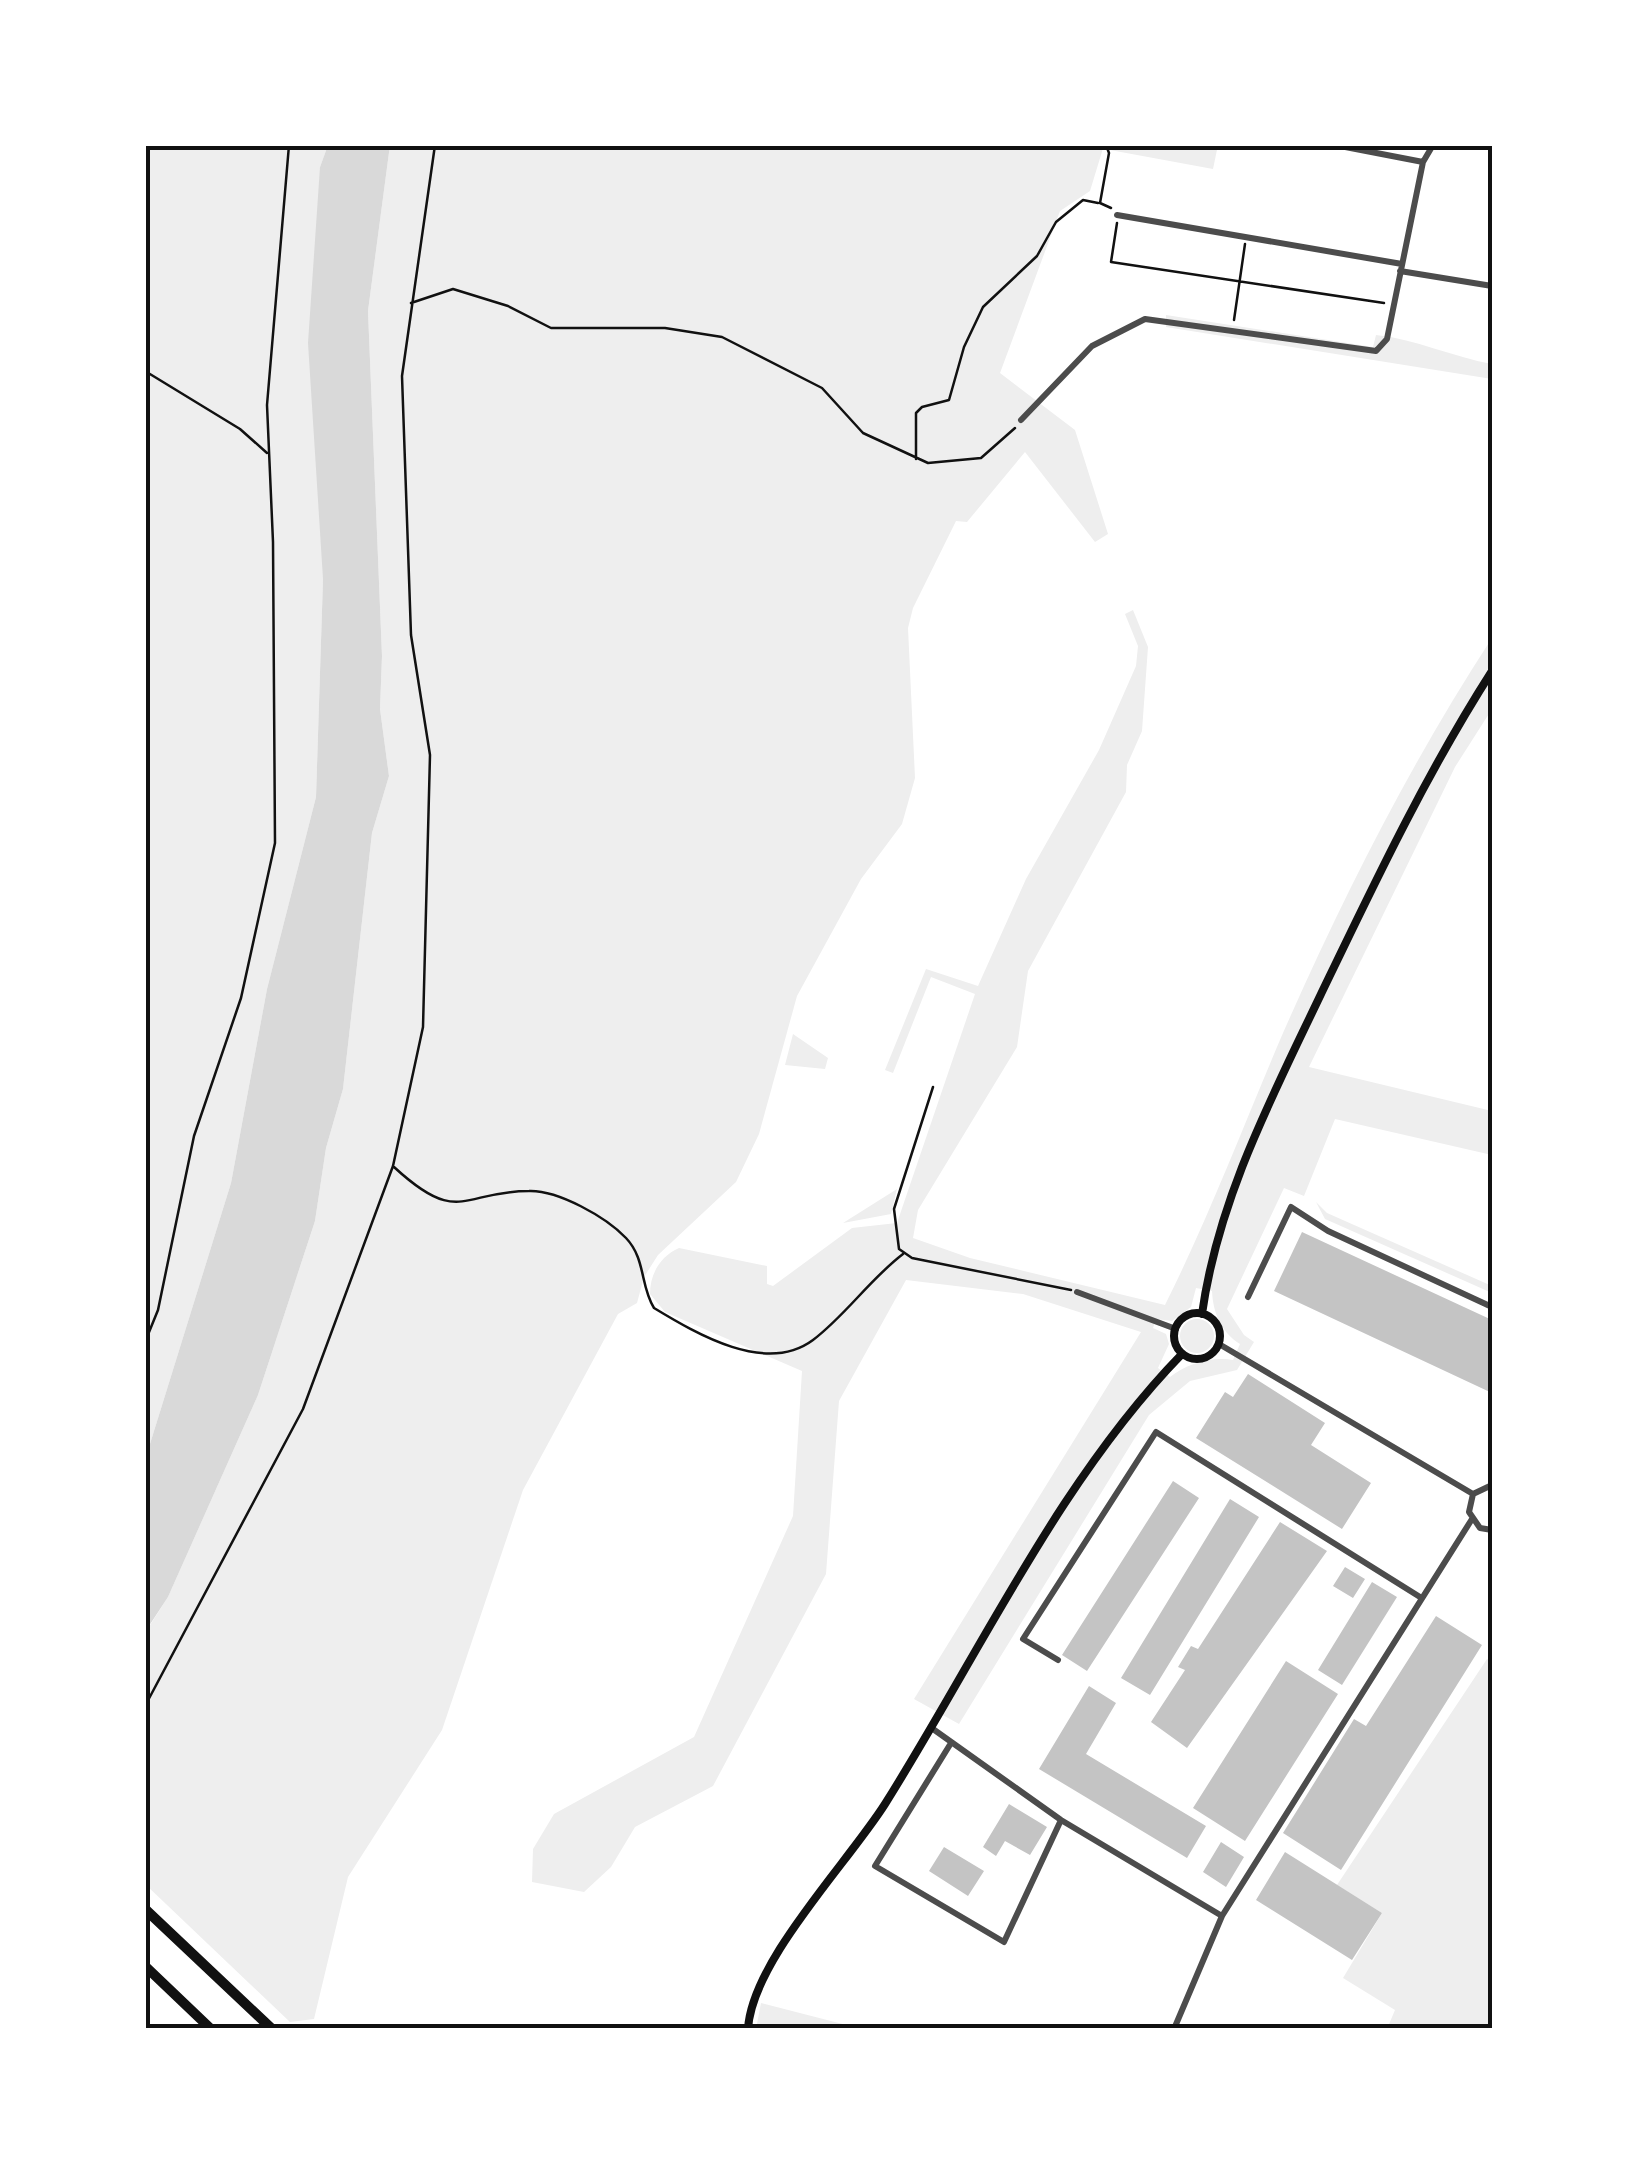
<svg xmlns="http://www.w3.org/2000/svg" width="1637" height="2174" font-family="'IBM Plex Sans',sans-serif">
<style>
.green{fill:#eee;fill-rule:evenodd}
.water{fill:#d9d9d9}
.building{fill:#c4c4c4}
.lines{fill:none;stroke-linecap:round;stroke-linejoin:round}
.path{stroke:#111;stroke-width:2.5}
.minor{stroke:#4c4c4c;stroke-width:6}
.secondary{stroke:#111;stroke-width:8}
.motorway{stroke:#111;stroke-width:10}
.neatline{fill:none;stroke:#111;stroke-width:4}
</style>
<rect width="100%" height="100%" fill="#fff"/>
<!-- green -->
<path class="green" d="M145 145H328L320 167 323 579 316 797 267 989 231 1183 145 1460Z
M390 145H1104L1090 191 1060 211 1000 373 1075 430 1108 534 1095 542 1025 452 967 522 956 521 913 608 908 628 915 778 902 824 861 879 797 996 759 1134 736 1182 658 1255 644 1277 637 1303 618 1314 523 1490 442 1730 348 1877 314 2019 290 2022 145 1884V1633L168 1597 258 1395 315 1221 326 1148 343 1089 372 833 389 776 380 709 382 656 368 311Z
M1109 145H1218L1213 169 1110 150Z
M1166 315 1373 347 1376 335C1415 339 1453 357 1492 364V379L1166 327Z
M1133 610 1148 647 1142 731 1127 765 1126 792 1028 971 1017 1047 918 1210 913 1238 970 1258 1165 1305C1209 1217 1244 1124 1283 1033 1343 897 1411 762 1492 638V709L1455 767 1309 1067 1492 1111V1155L1335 1119 1304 1196 1284 1188 1227 1309 1244 1335 1254 1342 1237 1370 1190 1381 1149 1415 959 1724 914 1699 1141 1332 1023 1294 906 1280 839 1401 826 1574 713 1786 635 1827 611 1867 584 1892 532 1882 533 1849 554 1814 694 1737 793 1516 802 1371 665 1312 650 1294C650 1273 661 1256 679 1248L767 1266V1284L773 1286 852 1228 897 1223 975 994 931 977 893 1073 885 1070 926 969 978 986 1026 879 1099 750 1136 666 1138 646 1125 614ZM1196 1288 1212 1291C1213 1313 1221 1332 1240 1344L1233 1360C1212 1356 1186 1364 1170 1377L1158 1368 1169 1344 1166 1334 1153 1328 1156 1319 1172 1321 1191 1307Z
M793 1034 828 1058 825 1069 785 1065Z
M897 1189 891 1214 843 1223Z
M1316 1202 1327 1213 1492 1286V1293L1325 1219Z
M1180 1336a17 17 0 1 1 34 0a17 17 0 1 1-34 0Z
M1487 1659 1492 1662V2029H1387L1395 2010 1343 1978 1382 1913 1337 1885Z
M761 2003 862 2029H756Z"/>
<!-- water -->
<path class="water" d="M328 145H390L368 311 382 656 380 709 389 776 372 833 343 1089 326 1148 315 1221 258 1395 168 1597 145 1632V1460L231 1183 267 989 316 797 323 579 308 343 320 167Z"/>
<!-- building -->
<path class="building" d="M1302 1232 1492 1320V1393L1274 1291Z
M1248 1374 1325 1423 1311 1445 1371 1483 1342 1529 1196 1438 1225 1392 1233 1397Z
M1173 1481 1199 1498 1087 1671 1062 1655Z
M1230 1499 1259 1517 1150 1695 1121 1678Z
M1280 1522 1327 1551 1187 1748 1151 1722 1185 1670 1178 1667 1191 1646 1198 1649Z
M1345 1567 1365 1579 1353 1598 1333 1586Z
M1372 1582 1397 1597 1342 1685 1318 1670Z
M1436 1616 1482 1645 1341 1870 1283 1833 1354 1719 1366 1726Z
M1286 1661 1338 1694 1245 1841 1193 1808Z
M1089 1686 1116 1703 1086 1754 1206 1826 1187 1858 1039 1769Z
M1009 1804 1047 1827 1030 1855 1005 1841 996 1856 983 1847Z
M1221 1842 1244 1857 1226 1887 1203 1872Z
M944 1847 984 1871 968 1896 929 1871Z
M1285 1852 1382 1913 1352 1960 1256 1900Z"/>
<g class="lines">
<!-- path -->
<path class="path" d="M1106 145 1109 153 1100 203 1111 208
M1117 223 1111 262 1384 303
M411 303 453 289 508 306 551 328H665L722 337 822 388 863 433 928 463 981 458 1015 428
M1234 320 1245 244
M145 371 240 429 267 453
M916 459V413L922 407 949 400 964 347 983 307 1037 256 1056 222 1083 200 1098 203
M933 1087 894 1209 899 1249 912 1258 1071 1290
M394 1167C459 1227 462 1191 529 1191 558 1190 606 1217 626 1238 646 1259 640 1286 654 1308 697 1334 766 1375 813 1340 846 1315 870 1279 903 1254
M145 1342 158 1310 194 1136 241 998 275 843 273 542 267 405 289 145
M145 1706 303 1409 393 1166 423 1027 430 755 411 635 402 376 435 145"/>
<!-- minor -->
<path class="minor" d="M1335 145 1423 162
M1117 215 1402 264
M1400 271 1492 286
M1021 420 1092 346 1145 319 1376 351 1387 339 1423 162 1433 145
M1077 1292 1176 1329
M1248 1297 1291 1207 1328 1231 1492 1307
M1219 1344 1473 1494
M1492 1485 1473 1494 1469 1512 1480 1528 1492 1530
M1058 1660 1023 1639 1156 1432 1420 1597
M933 1729 1061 1820 1222 1916
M951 1743 875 1866 1004 1942 1061 1820
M1174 2029 1222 1916 1472 1519"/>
<!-- secondary -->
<path class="secondary" d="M1174 1336a23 23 0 1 1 46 0a23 23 0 1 1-46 0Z
M1202 1314C1218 1199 1272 1097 1321 994 1374 884 1426 774 1492 671
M748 2029C752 1961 847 1864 885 1804 979 1655 1059 1480 1182 1354"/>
<!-- motorway -->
<path class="motorway" d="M145 1909 272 2029
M145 1966 211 2029"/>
</g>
<!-- border -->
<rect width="1637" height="2174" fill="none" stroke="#ffffff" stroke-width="295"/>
<rect x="148" y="148" width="1342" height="1878" class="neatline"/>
</svg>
